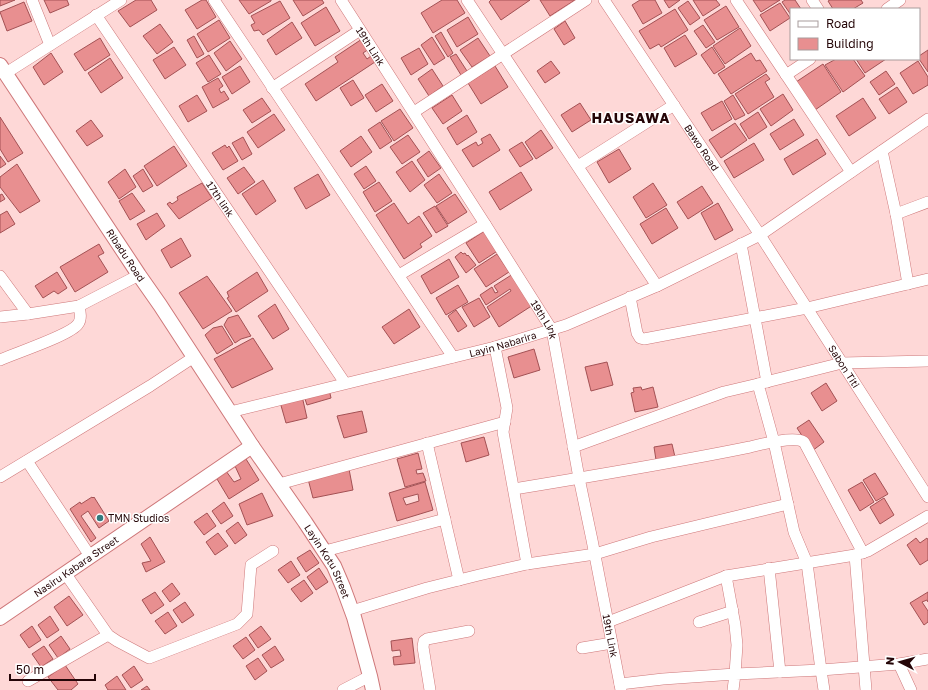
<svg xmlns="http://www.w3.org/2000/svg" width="928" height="690" font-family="'Golos Text',sans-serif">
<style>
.building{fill:#e88f90;stroke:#a35154;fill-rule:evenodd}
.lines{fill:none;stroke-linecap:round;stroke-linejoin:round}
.minor-casing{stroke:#ce7779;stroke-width:12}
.tertiary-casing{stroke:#ce7779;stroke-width:16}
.minor{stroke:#fff;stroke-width:11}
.tertiary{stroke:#fff;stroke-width:14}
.poi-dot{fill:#317a7e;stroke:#fff;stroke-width:1.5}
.labels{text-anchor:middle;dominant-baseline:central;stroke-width:3;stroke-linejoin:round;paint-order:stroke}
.street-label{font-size:10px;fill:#240507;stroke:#fff}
.poi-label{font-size:10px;fill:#240507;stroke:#fff;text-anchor:start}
.district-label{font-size:14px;font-weight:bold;letter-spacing:1px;fill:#240507;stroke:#fff}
</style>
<rect width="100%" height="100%" fill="#fed8d7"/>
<!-- building -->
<path class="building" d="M0 0H15L0 6Z
M44 0H67L69 5 50 13Z
M136 0H151L157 10 130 27 118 11Z
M202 0H206L216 17 197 29 185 10Z
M239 0H271V1L249 14Z
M293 0H322L324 3 303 16Z
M442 0H457L465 13 433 33 421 13Z
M491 0H530L501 20 489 2Z
M540 0H575L550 16Z
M640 0H655L662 13 643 24 632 5Z
M664 0H680L669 8Z
M693 0H716L720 5 703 16Z
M753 0H780L761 12Z
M785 0H795L801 9H791V15L782 2Z
M830 0H861L863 3 853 9H833L828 1Z
M280 1 290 18 263 35 259 30 254 31 251 25 255 23 251 16Z
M688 1 700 18 690 25 678 8Z
M24 2 32 21 7 31 0 12Z
M780 3 790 18 770 31 760 15Z
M726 6 739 27 717 40 704 20Z
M326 7 340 31 315 46 301 23Z
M675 9 688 30 661 47 659 44 650 49 639 31Z
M468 17 478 34 457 47 447 30Z
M219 20 230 38 208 52 197 34Z
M565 21 575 38 564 45 554 29Z
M292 22 302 38 276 55 267 40Z
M160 24 173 42 157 54 143 36Z
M703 25 715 42 706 48 694 31Z
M740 28 751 46 725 64 713 46Z
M441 32 453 53 448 57 435 36Z
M685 35 697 54 675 67 664 48Z
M194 36 204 54 197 58 187 40Z
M432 37 445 58 434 65 421 45Z
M100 38 110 55 85 71 74 54Z
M478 38 490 56 472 67 460 50Z
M362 39 369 49 363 53 367 59 371 56 375 62 316 101 305 84 338 62 335 57Z
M230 41 242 59 226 71 214 53Z
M174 47 186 65 165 79 153 60Z
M712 47 725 67 714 74 701 55Z
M419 48 428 64 411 75 401 58Z
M928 50V72L919 59V56Z
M51 53 63 72 44 85 33 67Z
M751 53 756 61 760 60 767 71 731 94 718 74Z
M456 54 467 71 461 75 450 57Z
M209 55 221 74 208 82 196 63Z
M110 58 123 78 101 93 88 73Z
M836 59H853L865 76 843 92 825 65Z
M856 59H886L865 73Z
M551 61 560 73 545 83 537 71Z
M918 61 928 77V85L913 94 900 73Z
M823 64 841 92 815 110 796 82Z
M240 66 250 82 232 94 222 77Z
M495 66 508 87 481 104 468 83Z
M432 69 443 86 429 96 418 79Z
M886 71 895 84 879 95 870 82Z
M766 74 770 79 765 82 774 97 748 114 735 94Z
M218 78 223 86 219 89 221 93 224 91 229 99 213 108 202 87Z
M353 80 364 98 351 106 340 88Z
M382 84 393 101 376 112 365 95Z
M897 87 907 102 889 114 879 99Z
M783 94 793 110 771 126 760 109Z
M197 95 207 111 188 122 179 106Z
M452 95 462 111 443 124 432 108Z
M733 95 745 115 735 120 724 101Z
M262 98 271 111 252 123 243 110Z
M863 98 876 118 849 136 836 116Z
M722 101 732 119 712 131 701 113Z
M580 103 591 120 572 132 561 115Z
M400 109 413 128 394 141 381 121Z
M758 112 767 127 749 139 740 124Z
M274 114 285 130 258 148 247 132Z
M467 115 477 132 457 145 447 128Z
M0 117 23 153 8 162 0 149Z
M794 119 804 135 780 150 770 134Z
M91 120 103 136 87 146 76 131Z
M380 122 392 141 380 149 368 130Z
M735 123 747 140 721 158 709 140Z
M541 130 553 148 536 159 525 142Z
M490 134 500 150 473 167 462 150 476 142 478 146 483 143 481 139Z
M408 135 420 152 402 164 390 147Z
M361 136 372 152 351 167 340 151Z
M243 137 252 154 242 160 232 143Z
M817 139 826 154 793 175 784 159Z
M522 142 533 159 520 167 509 150Z
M754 143 764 160 734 178 724 161Z
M225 145 227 148 229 146 238 161 223 170 212 153Z
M174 146 187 166 157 186 144 166Z
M619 149 631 169 609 183 597 162Z
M429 151 441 168 428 177 417 160Z
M0 156 6 164 0 168Z
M412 161 425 180 410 192 396 172Z
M17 164 40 201 20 213 0 187V177Z
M366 166 376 181 364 189 354 174Z
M244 167 255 182 238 194 227 178Z
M125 169 136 187 119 199 108 182Z
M143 169 153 186 143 192 133 176Z
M521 172 532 190 500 210 489 192Z
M318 174 330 195 306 209 294 188Z
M439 174 452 193 437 203 424 185Z
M263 180 276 201 256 215 242 194Z
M379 182 392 201 375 212 363 192Z
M202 183 212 198 179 219 167 204 170 202 172 204 178 200 177 197Z
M653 183 667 205 646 218 633 197Z
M702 186 713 203 688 219 677 202Z
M132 193 145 211 130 220 119 201Z
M2 194 5 199 0 202V195Z
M455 194 467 212 448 224 436 206Z
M394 203 408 224 419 216 432 236 420 244 422 247 404 259 376 215Z
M718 203 733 230 715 240 701 213Z
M435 206 448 226 436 233 423 213Z
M666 208 678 228 652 244 640 224Z
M7 211 15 224 0 233V215Z
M157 213 165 226 146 240 137 224Z
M486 230 499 250 479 263 466 243Z
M181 238 191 256 171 268 161 250Z
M99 244 104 253 98 256 108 272 75 292 60 267Z
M461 252 463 254 465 253 467 256 468 255 476 265 466 273 455 257Z
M497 254 509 272 486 287 474 269Z
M449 259 459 277 431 294 421 276Z
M57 272 67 288 58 294 54 291 43 298 35 286Z
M257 272 268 291 236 312 227 298 229 297 227 292Z
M513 274 533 305 499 327 487 307 511 291 510 289 486 305 480 295 492 287 495 293 498 292 494 286Z
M207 276 232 311 203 329 179 293Z
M458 285 468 302 446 315 436 298Z
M479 298 490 317 474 327 462 307Z
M275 304 289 329 273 339 258 316Z
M409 309 420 327 394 344 382 327Z
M456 310 467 326 458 332 448 316Z
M238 315 251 336 241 339 235 343 224 325 228 318Z
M222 326 233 344 217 354 205 335 213 328Z
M253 338 273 369 232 388 214 359Z
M534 349 540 370 514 378 508 357Z
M607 362 613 385 591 391 585 367Z
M826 383 837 401 822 411 811 393Z
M641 387 642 390 653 387 658 407 635 412 631 393 634 392 633 388Z
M329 389 331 398 307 405 304 396Z
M302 396 307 418 286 423 280 402Z
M362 411 367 432 344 438 337 416Z
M809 420 824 442 812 451 797 428Z
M484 437 489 455 466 462 461 443Z
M672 444 675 457 656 460 654 447Z
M418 453 422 469 416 470 417 474 423 473 426 481 405 487 397 459Z
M246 459 259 480 229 499 217 479 226 471 234 482 241 479 235 466Z
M349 469 353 490 313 498 308 479Z
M875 473 888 494 876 501 863 480Z
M425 482 433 510 397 521 389 493ZM418 494 419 501 406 505 403 498Z
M862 482 874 502 860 511 848 490Z
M262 493 273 516 247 525 239 504Z
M92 497 93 498 94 497 109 521 99 528 88 511 81 516 96 538 91 542 70 509 80 502 81 504Z
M884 498 894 515 880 524 870 507Z
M224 502 233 516 221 524 212 511Z
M207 513 216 526 204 535 194 522Z
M238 522 247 535 235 544 226 531Z
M218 533 228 546 215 555 206 542Z
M150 537 165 562 146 572 142 563 151 561 141 544Z
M916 538 920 543 927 538 928 540V560L920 565 907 545Z
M310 550 319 563 306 572 297 558Z
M291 561 300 575 288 583 278 570Z
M319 568 328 582 316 590 307 577Z
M304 580 313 593 301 602 291 589Z
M172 583 180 594 170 602 162 591Z
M155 592 164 605 151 614 142 600Z
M928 592V602L927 600 922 602 928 611V622L924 625 910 603Z
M69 596 83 615 67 626 54 607Z
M185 602 194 615 182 623 173 610Z
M168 612 177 626 165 634 155 621Z
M50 616 59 630 47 638 38 625Z
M32 626 41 640 29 648 20 635Z
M261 626 271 639 258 648 249 635Z
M61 636 70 649 58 658 49 645Z
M246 637 255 650 243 659 233 646Z
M412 638 415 663 394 665 393 657 401 656 400 650 392 651 391 641Z
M44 646 53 659 41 667 32 654Z
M275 646 284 660 271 668 262 655Z
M258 658 267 671 255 680 246 666Z
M65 665 78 684 71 690H58L48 677Z
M134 666 143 680 131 688 122 675Z
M117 676 126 690H108L105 685Z
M147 686 150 690H141Z"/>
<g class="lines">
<!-- minor casing -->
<g class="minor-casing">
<g id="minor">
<path d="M32 0 50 45"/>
<path d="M214 0 453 357"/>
<path id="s1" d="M341 0 485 224 552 330 579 478 592 540 621 690"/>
<path d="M467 0 657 286"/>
<path id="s2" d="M604 0 760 235 928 497"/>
<path d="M736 0 851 172"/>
<path d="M812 0 818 9"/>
<path d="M887 9 900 0"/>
<path id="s3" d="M96 15 345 383"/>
<path d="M6 73 121 0"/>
<path d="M786 75 810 59"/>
<path d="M272 88 360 30"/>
<path d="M414 112 586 0"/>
<path d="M882 151 896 214"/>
<path d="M578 166 674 105"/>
<path d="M741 244 767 382"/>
<path d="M399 275 485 224"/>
<path d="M0 276 28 314"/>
<path d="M908 284 896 214 928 202"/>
<path d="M630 297 637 333 640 338 644 339 807 308 928 279"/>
<path d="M0 317 28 314 79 306 139 275"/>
<path d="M495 347 507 408 503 432 527 564"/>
<path d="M0 360C15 353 71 335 78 324 82 319 80 311 79 306"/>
<path d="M928 361 842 363 758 384 774 442 794 532 807 563 821 670 899 664 928 659"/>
<path id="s4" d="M230 412 495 347 566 325 657 286 760 235 928 119"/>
<path d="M427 443 459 580"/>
<path d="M573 447 724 392 758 384"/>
<path d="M27 461 90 556"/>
<path d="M0 477 150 386 194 357"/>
<path d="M279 484 505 422"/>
<path d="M514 489C593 476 672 463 750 447 761 444 795 436 804 442L863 553"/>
<path d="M325 551 445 519"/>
<path d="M855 555 866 690"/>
<path d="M769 568 780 672"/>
<path d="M65 573 108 635 117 641 149 658 237 624 247 614 251 565 273 551"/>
<path d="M352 611 427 588 479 575 527 564 595 554 651 537 788 504"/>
<path d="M608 622 726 576 855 555 868 551 928 516"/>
<path d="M699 622 733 611"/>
<path d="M582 648 612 643"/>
<path d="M899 664 911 690"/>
<path d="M28 681 108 635"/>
<path d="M620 684 663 679 735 674 737 645 735 625 726 576"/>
<path d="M343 690 370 676"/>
<path d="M430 690 423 647 424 641 427 639 469 631"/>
<path d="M733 690 735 674 821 670 824 690"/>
</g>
</g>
<!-- tertiary casing -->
<g class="tertiary-casing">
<g id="tertiary">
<path id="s5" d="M0 65 139 275 160 305 252 446 305 522 334 566 343 587 354 617 370 676 373 690"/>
<path id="s6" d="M0 618 252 446"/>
</g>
</g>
<!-- minor -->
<use href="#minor" class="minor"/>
<!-- tertiary -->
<use href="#tertiary" class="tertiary"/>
</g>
<!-- markers -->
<circle class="poi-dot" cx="100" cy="518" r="4"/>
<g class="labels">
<!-- street labels -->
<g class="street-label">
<text stroke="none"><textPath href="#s1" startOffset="55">19th Link</textPath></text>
<text stroke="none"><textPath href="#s2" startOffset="177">Bawo Road</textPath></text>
<text stroke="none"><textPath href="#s3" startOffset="222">17th link</textPath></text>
<text stroke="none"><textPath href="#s5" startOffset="228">Ribadu Road</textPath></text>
<text stroke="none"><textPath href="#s1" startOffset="379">19th Link</textPath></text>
<text stroke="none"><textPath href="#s4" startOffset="281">Layin Nabarira</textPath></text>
<text stroke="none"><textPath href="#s2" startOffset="438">Sabon Titi</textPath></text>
<text stroke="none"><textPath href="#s5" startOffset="595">Layin Kotu Street</textPath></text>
<text stroke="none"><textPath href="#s6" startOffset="92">Nasiru Kabara Street</textPath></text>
<text stroke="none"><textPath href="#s1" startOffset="703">19th Link</textPath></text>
</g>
<!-- poi labels -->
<g class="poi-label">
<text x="108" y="518">TMN Studios</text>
</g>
<!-- district labels -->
<g class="district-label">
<text x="631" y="117">HAUSAWA</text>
</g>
</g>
<!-- legend -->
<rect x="790" y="8" width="130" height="52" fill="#ffffff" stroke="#a79b9c"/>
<rect x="798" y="21" width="20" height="6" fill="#ffffff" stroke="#a79b9c"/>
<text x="826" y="28" font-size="12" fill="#240507">Road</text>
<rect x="798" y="38" width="20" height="12" fill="#e88f90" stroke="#a79b9c"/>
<text x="826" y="48" font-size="12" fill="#240507">Building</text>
<!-- north arrow -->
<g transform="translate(900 662) rotate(276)" stroke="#ffffff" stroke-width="3" paint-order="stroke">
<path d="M0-3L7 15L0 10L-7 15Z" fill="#240507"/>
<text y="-6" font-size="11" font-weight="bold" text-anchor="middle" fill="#240507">N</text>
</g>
<!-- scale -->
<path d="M10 674v6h85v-6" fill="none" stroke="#240507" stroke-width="2"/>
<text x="16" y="674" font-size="12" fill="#240507" stroke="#ffffff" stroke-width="3" paint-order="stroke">50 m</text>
</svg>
